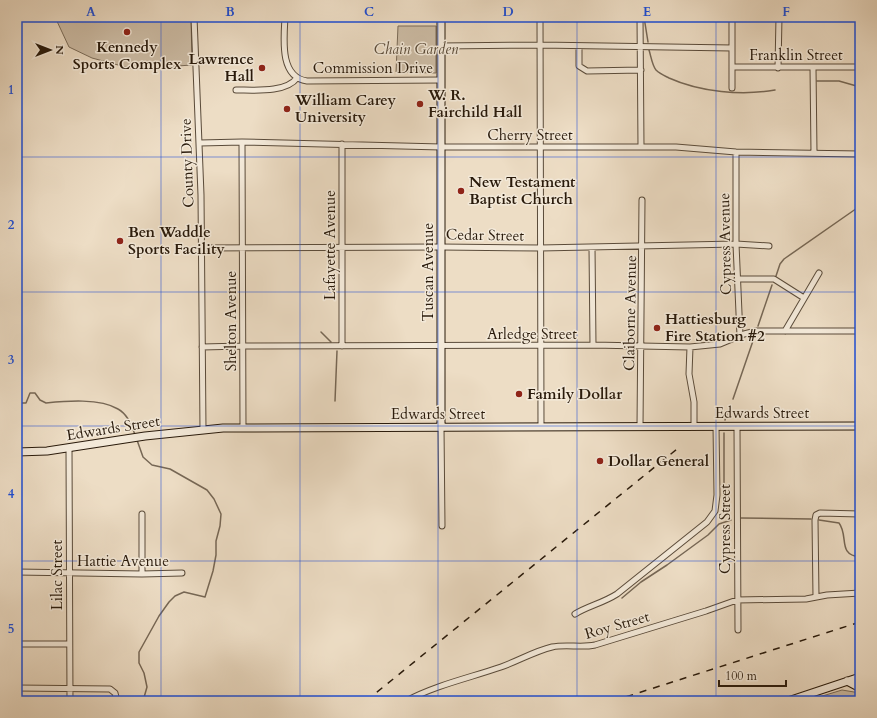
<svg xmlns="http://www.w3.org/2000/svg" width="877" height="718" font-family="Cardo,serif">
<style>
.green{fill:#ccbca5;stroke:#7a6b58}
.lines{fill:none;stroke-linecap:round;stroke-linejoin:round}
.stream{stroke:#766755;stroke-width:1.5}
.street-casing{stroke:#5a4b3a;stroke-width:7}
.secondary-casing{stroke:#291a0b;stroke-width:9}
.street{stroke:#f3e9d9;stroke-width:5}
.secondary{stroke:#f3e9d9;stroke-width:7}
.rail{stroke:#291a0b;stroke-width:1.5;stroke-dasharray:7 7;stroke-linecap:butt}
.grid{fill:none;stroke:#1d4ed8;stroke-width:1;stroke-opacity:0.55}
.poi-dot{fill:#8f2418;stroke:#f3e9d9;stroke-width:1.5}
.labels{text-anchor:middle;dominant-baseline:central;stroke-width:3;stroke-linejoin:round;paint-order:stroke}
.poi-label{font-size:15px;font-weight:bold;fill:#291a0b;stroke:#f3e9d9;text-anchor:start}
.park-label{font-size:15px;font-style:italic;fill:#5a4b39;stroke:#f3e9d9}
.street-label{font-size:15px;fill:#291a0b;stroke:#f3e9d9}
.neatline{fill:none;stroke:#1d4ed8;stroke-width:1.5}
.grid-label{font-size:13px;text-anchor:middle;font-weight:bold;fill:#1d4ed8}
</style>
<rect width="100%" height="100%" fill="#edddc5"/>
<filter id="stains"><feTurbulence type="fractalNoise" baseFrequency=".005" numOctaves="4"/><feColorMatrix values="0 0 0 0 .2 0 0 0 0 .09 0 0 0 0 .02 0 0 0 .5 -.17"/></filter>
<radialGradient id="worn" r=".72"><stop offset=".6" stop-color="#630" stop-opacity="0"/><stop offset="1" stop-color="#630" stop-opacity=".3"/></radialGradient>
<!-- green -->
<path class="green" d="M55 17H191L192 65 133 69 92 58 69 47Z
M398 26H436V73L396 72Z
M842 690 860 693V701H806Z"/>
<g class="lines">
<!-- stream -->
<path class="stream" d="M644 17 648 42
M649 50C651 56 652 65 656 70 660 74 665 76 669 78 700 92 742 96 775 90
M817 81H839L860 87
M776 276 780 264 784 259 860 206
M758 326 772 285
M321 332 331 342
M733 399 755 335
M17 400 22 403H26L30 393H35L40 400 46 403C66 401 100 398 118 409 127 414 132 425 135 435
M335 401 337 351
M725 420 727 414
M724 433V499L730 520
M137 440 143 457 152 465 170 469 207 490 214 499 221 514 220 526 216 541V555L213 571 205 597 184 592 175 596 169 602 159 616 139 652V663L144 673 147 687 143 701
M741 518 811 519
M819 520 839 523C849 536 837 555 860 557
M622 598 641 582 667 565 708 535 719 524 731 520"/>
<!-- street casing -->
<g class="street-casing">
<path id="street" d="M194 17 201 195 203 429
M285 17C284 38 279 77 307 81L441 80
M540 17 541 427
M640 17 641 147
M732 17V88
M441 46 540 45 732 48
M579 46V66L587 71 641 70
M732 67H860
M778 68 779 17
M813 68 814 153
M236 90C254 90 286 93 297 78
M242 142 243 427
M200 143 242 142 441 147H676L736 152 860 154
M736 152V244L740 336
M592 247 593 345
M202 248 441 247 540 248 736 244 769 246
M737 279H774L804 298
M785 331 819 273
M342 346V144
M202 347 243 346 593 345 690 347 720 344 744 334 756 331H860
M690 347 689 374 694 402V427
M441 427 442 526
M640 427 642 200
M737 427 738 630
M69 448 70 701
M142 514V574
M17 572 142 574 182 573
M816 597 815 520 816 515 820 513 860 514
M575 614C588 606 603 603 617 594L707 522 715 511 717 495 716 426
M17 644H69
M17 688 110 689 115 693 117 701
M406 701C436 685 469 678 501 667 518 661 535 651 552 647 566 644 581 648 595 645L706 611 737 600 806 599 827 595 860 593"/>
</g>
<!-- secondary casing -->
<g class="secondary-casing">
<path id="secondary" d="M441 17V427
M17 452 47 451 145 436 223 428 860 426
M847 681 860 688
M788 701 860 677"/>
</g>
<!-- street -->
<use href="#street" class="street"/>
<!-- secondary -->
<use href="#secondary" class="secondary"/>
<!-- rail -->
<path class="rail" d="M366 701 677 449
M613 701 860 622"/>
</g>
<!-- grid -->
<path class="grid" d="M161 17V701M300 17V701M438 17V701M577 17V701M716 17V701M17 157H860M17 292H860M17 426H860M17 561H860"/>
<!-- markers -->
<g class="poi-dot">
<circle cx="127" cy="32" r="4"/>
<circle cx="262" cy="68" r="4"/>
<circle cx="420" cy="104" r="4"/>
<circle cx="287" cy="109" r="4"/>
<circle cx="461" cy="191" r="4"/>
<circle cx="120" cy="241" r="4"/>
<circle cx="657" cy="328" r="4"/>
<circle cx="519" cy="394" r="4"/>
<circle cx="600" cy="461" r="4"/>
</g>
<g class="labels">
<!-- poi labels -->
<g class="poi-label">
<text x="127" y="47" text-anchor="middle">Kennedy<tspan x="127" dy="17">Sports Complex</tspan></text>
<text x="254" y="59" text-anchor="end">Lawrence<tspan x="254" dy="17">Hall</tspan></text>
<text x="428" y="95">W. R.<tspan x="428" dy="17">Fairchild Hall</tspan></text>
<text x="295" y="100">William Carey<tspan x="295" dy="17">University</tspan></text>
<text x="469" y="182">New Testament<tspan x="469" dy="17">Baptist Church</tspan></text>
<text x="128" y="232">Ben Waddle<tspan x="128" dy="17">Sports Facility</tspan></text>
<text x="665" y="319">Hattiesburg<tspan x="665" dy="17">Fire Station #2</tspan></text>
<text x="527" y="394">Family Dollar</text>
<text x="608" y="461">Dollar General</text>
</g>
<!-- park labels -->
<g class="park-label">
<text x="416" y="49">Chain Garden</text>
</g>
<!-- street labels -->
<g class="street-label">
<text x="796" y="55">Franklin Street</text>
<text x="373" y="68">Commission Drive</text>
<text x="530" y="135">Cherry Street</text>
<text transform="translate(187 163) rotate(-92)">County Drive</text>
<text transform="translate(485 235) rotate(1)">Cedar Street</text>
<text transform="translate(725 244) rotate(-91)">Cypress Avenue</text>
<text transform="translate(330 245) rotate(-90)">Lafayette Avenue</text>
<text transform="translate(428 272) rotate(-90)">Tuscan Avenue</text>
<text transform="translate(630 313) rotate(-89)">Claiborne Avenue</text>
<text transform="translate(231 321) rotate(-90)">Shelton Avenue</text>
<text x="532" y="334">Arledge Street</text>
<text x="762" y="413">Edwards Street</text>
<text x="438" y="414">Edwards Street</text>
<text transform="translate(113 428) rotate(-9)">Edwards Street</text>
<text transform="translate(725 529) rotate(-90)">Cypress Street</text>
<text x="123" y="561">Hattie Avenue</text>
<text transform="translate(57 575) rotate(-90)">Lilac Street</text>
<text transform="translate(617 625) rotate(-16)">Roy Street</text>
</g>
</g>
<!-- margin -->
<rect width="877" height="718" fill="none" stroke="#edddc5" stroke-width="44"/>
<!-- north arrow -->
<g transform="translate(50 50) rotate(90)" stroke="#f3e9d9" stroke-width="3" paint-order="stroke">
<path d="M0-3L7 15L0 10L-7 15Z" fill="#291a0b"/>
<text y="-6" font-size="11" font-weight="bold" text-anchor="middle" fill="#291a0b">N</text>
</g>
<!-- scale -->
<path d="M719 680v6h67v-6" fill="none" stroke="#291a0b" stroke-width="2"/>
<text x="725" y="680" font-size="12" fill="#291a0b" stroke="#f3e9d9" stroke-width="3" paint-order="stroke">100 m</text>
<rect x="22" y="22" width="833" height="674" class="neatline"/>
<g class="grid-label">
<text x="91" y="16">A</text>
<text x="230" y="16">B</text>
<text x="369" y="16">C</text>
<text x="508" y="16">D</text>
<text x="647" y="16">E</text>
<text x="786" y="16">F</text>
<text x="11" y="94">1</text>
<text x="11" y="229">2</text>
<text x="11" y="364">3</text>
<text x="11" y="498">4</text>
<text x="11" y="633">5</text>
</g>
<rect width="100%" height="100%" filter="url(#stains)"/>
<rect width="100%" height="100%" fill="url(#worn)"/>
</svg>
